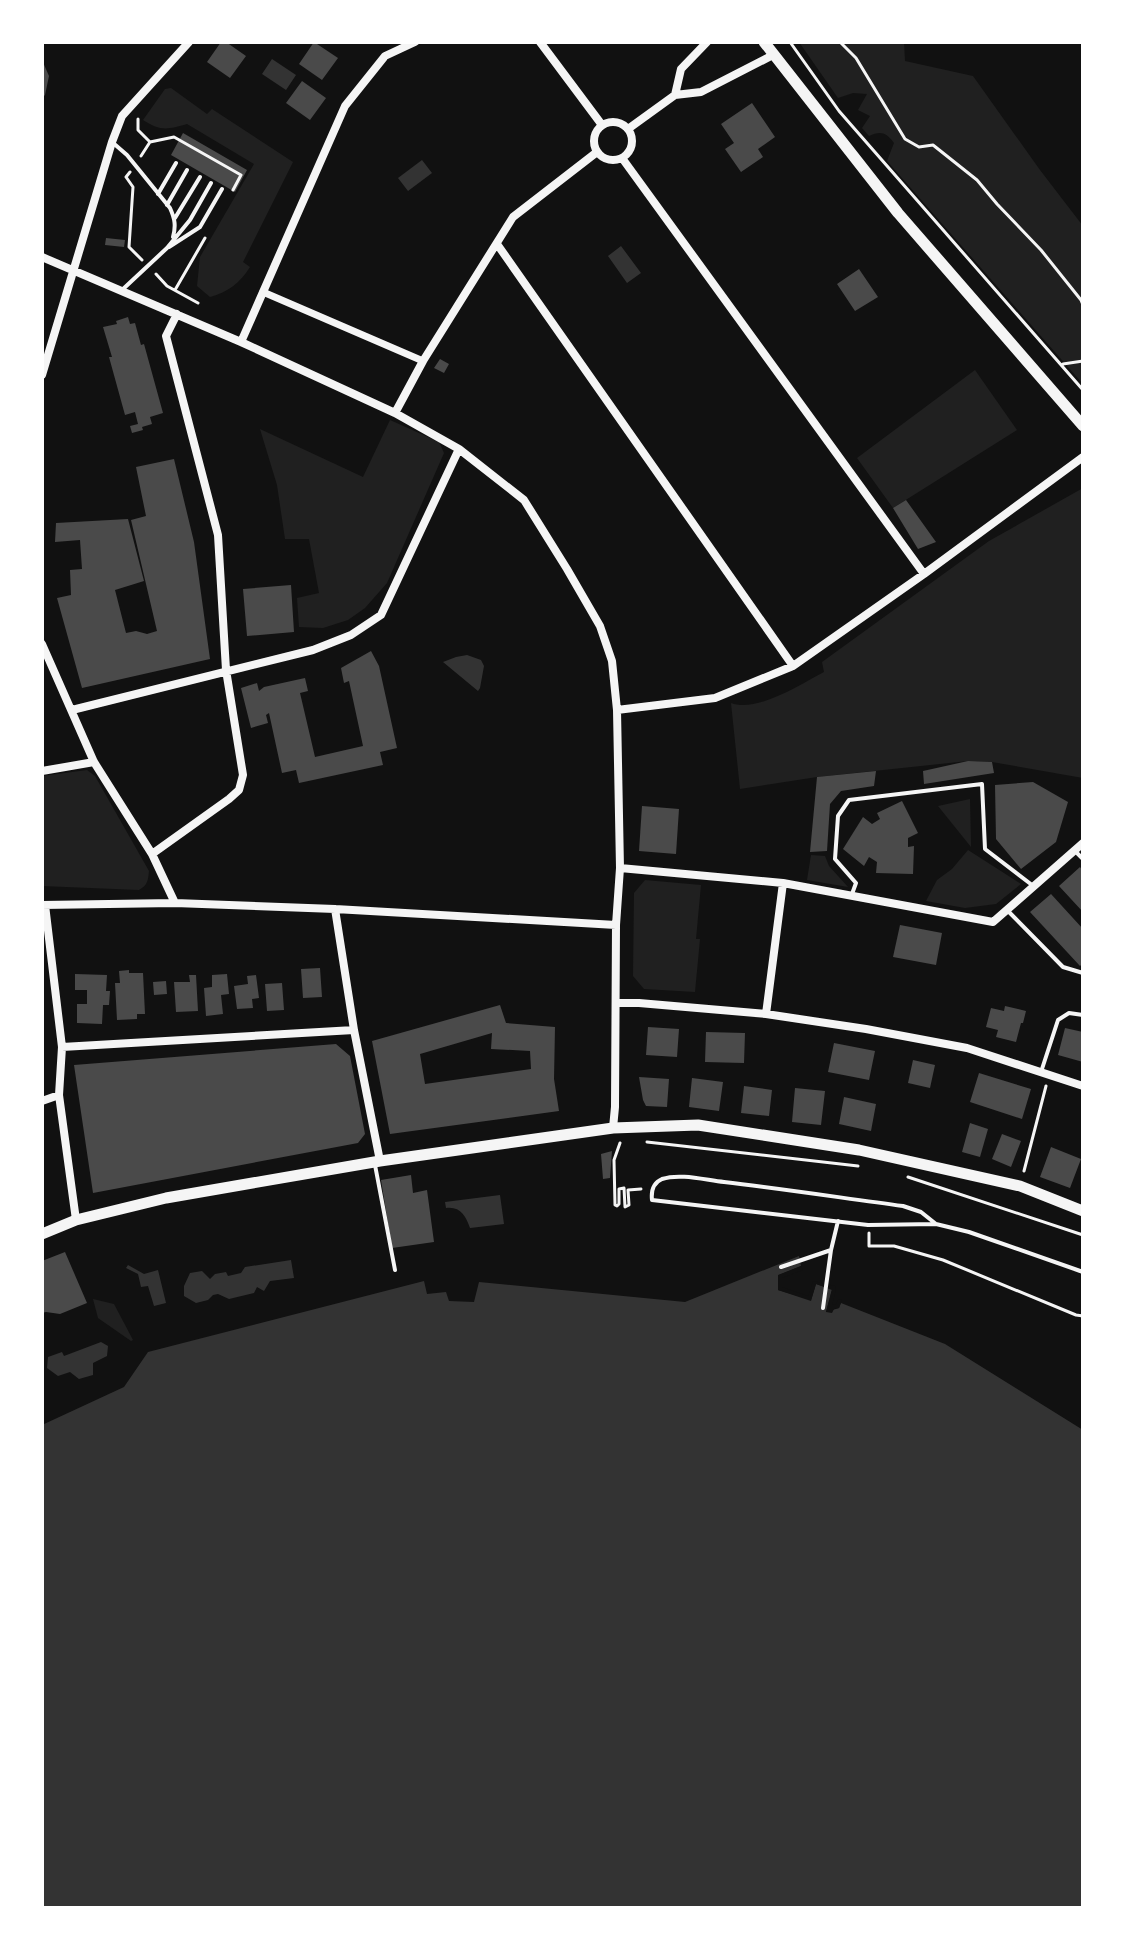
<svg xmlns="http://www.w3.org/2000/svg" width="1125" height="1950" font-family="Lato,sans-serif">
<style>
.green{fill:#202020}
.water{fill:#333}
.pier{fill:#111}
.building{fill:#4a4a4a;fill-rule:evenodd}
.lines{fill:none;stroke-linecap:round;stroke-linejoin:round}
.path{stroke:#f5f5f5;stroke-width:3}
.service{stroke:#f5f5f5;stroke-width:4}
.pedestrian{stroke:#f5f5f5;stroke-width:7}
.minor{stroke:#f5f5f5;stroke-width:8}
.tertiary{stroke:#f5f5f5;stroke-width:11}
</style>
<rect width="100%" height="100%" fill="#111"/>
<!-- green -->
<path class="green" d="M799 42H904L905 61 973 76 1040 170 1083 226V384L887 161 894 143C886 132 880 131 869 136L862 128 870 116 858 110 867 94 853 93 838 98Z
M171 88 207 114 212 109 293 162 243 262 250 267C240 283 228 292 210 297L197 286 200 257 254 164 187 124C167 130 160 131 143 120L165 89Z
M975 370 1017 430 893 508 857 458Z
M390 420 439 442 444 453 387 583 365 608 348 620 323 628 299 627 297 598 319 593 309 539H285L277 485 260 429 363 477Z
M1083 488V778L992 762 968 761 817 777 740 789 731 703C757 713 801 684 824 672L822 662 989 541Z
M87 770 95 776 149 871C148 880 148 885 139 890L42 886V832H44L42 821V776Z
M970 799 971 847 938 806Z
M968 850 1021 884 996 904 965 908 926 901 937 880 952 869Z
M811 855 825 856 829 866 848 887 807 880Z
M645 880 701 885 696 939H700L695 992 644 989 633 976 634 893Z
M93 1299 114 1304 133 1340 131 1341 98 1318Z"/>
<!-- water -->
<path class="water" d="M272 59 296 75 286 90 262 74Z
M422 160 432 173 408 191 398 178Z
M621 246 641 273 627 283 608 256Z
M467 655 481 660 484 666 480 688 478 691 443 662 456 657Z
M500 1195 504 1224 470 1228C466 1216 460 1206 446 1208L445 1202Z
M799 1256 801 1266 779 1275 778 1290 811 1300 816 1284 832 1289 826 1312 839 1308 841 1303 945 1344 1083 1430V1908H42V1425L124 1387 148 1352 424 1281 427 1294 446 1292 449 1301 474 1302 479 1282 685 1302Z
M291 1260 294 1278 270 1281 264 1291 257 1287 254 1293 229 1299 218 1294 213 1295 208 1300 196 1303 184 1296V1286L190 1273 202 1271 210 1279 215 1274 226 1272 228 1276 241 1273 245 1267Z
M128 1265 144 1274 158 1270 166 1303 154 1306 148 1286 141 1287 138 1274 126 1268Z
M101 1342 108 1346 107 1356 93 1363V1375L79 1379 70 1372 58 1376 47 1368 48 1357 62 1352 64 1356Z"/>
<!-- pier -->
<path class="pier" d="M801 1266 803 1270 782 1278V1287L808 1296 813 1281 835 1286 836 1290 832 1305 836 1304 838 1300 842 1299 839 1308 834 1309 832 1313 826 1312 832 1290 816 1284 811 1301 778 1290V1275Z"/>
<!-- building -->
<path class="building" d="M221 42H226L246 56 230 78 207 62Z
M314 42 338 58 322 80 299 64Z
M42 60 49 76 45 95 42 98Z
M302 81 326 98 310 120 286 103Z
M752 103 775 137 758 149 763 157 741 172 725 149 734 143 721 124Z
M183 133 247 170 235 192 171 155Z
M106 238 125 240 124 247 105 245Z
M859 269 878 297 855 311 837 284Z
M128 317 130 324 135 323 141 345 144 344 163 413 150 417 152 424 142 427 143 430 132 433 130 426 138 424 135 412 125 415 109 357H112L103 327 117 324 116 321Z
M440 359 449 364 444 373 434 368Z
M174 459 194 542 210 659 82 688 57 598 71 595 70 570 82 569 80 540 55 542 56 523 128 519 144 581 115 590 126 633 136 631 147 634 157 631 131 520 146 516 136 467Z
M906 500 936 542 918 549 893 508Z
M291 585 294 632 247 636 243 589Z
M371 651 379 666 397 748 380 752 383 765 299 783 296 770 282 773 269 713 266 715 268 723 251 728 241 688 257 683 259 691 264 687 305 678 308 691 300 693 315 757 363 746 349 681 344 683 341 668Z
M968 761 992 762 994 773 924 784 923 771Z
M876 771 874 786 841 791 830 804 827 851 810 852 817 777Z
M1033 782 1068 802 1056 842 1021 869 996 839 995 785Z
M902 801 918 833 908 838V847L914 846 913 874 876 873 877 862 869 857 864 866 843 849 863 817 872 824 880 819 877 813Z
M642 806 679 809 676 854 639 851Z
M1080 867 1083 871V912L1059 886Z
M1051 894 1083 929V963L1080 966 1030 912Z
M900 925 942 933 936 965 893 957Z
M320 968 322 997 303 998 301 969Z
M129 970V973H143L145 1014H137V1019L117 1020 115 983H120L119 971Z
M75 974 107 975 106 991H110L109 1005H103L102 1024 77 1023V1004H87V990H75Z
M227 974 229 994 221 995 223 1014 206 1016 204 988 212 987V975Z
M189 975H196L198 1011 176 1012 174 982H190Z
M256 975 259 998 252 999 253 1008 237 1009 234 986 248 984 247 976Z
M166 981 167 994 154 995 153 982Z
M282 983 284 1010 267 1011 265 984Z
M500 1005 506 1023 555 1027 554 1079 559 1111 390 1134 372 1041ZM492 1033 491 1049 530 1051 531 1069 425 1084 420 1054Z
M1005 1006 1026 1011 1023 1023H1021L1016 1042 996 1037 998 1030 986 1027 991 1008 1004 1011Z
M648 1027 679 1029 677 1057 646 1055Z
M1065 1028 1083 1032V1062L1058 1055Z
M706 1032 745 1033 744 1063 705 1062Z
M834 1043 875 1051 869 1080 828 1072Z
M336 1044 350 1056 365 1134 358 1143 93 1193 74 1065Z
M913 1060 935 1065 930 1088 908 1083Z
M979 1073 1031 1089 1022 1119 970 1102Z
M639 1077 669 1079 667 1107 646 1106 643 1100Z
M692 1078 723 1082 719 1111 689 1107Z
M744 1086 772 1090 769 1116 741 1113Z
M795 1088 825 1091 821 1125 792 1122Z
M844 1097 876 1104 871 1131 839 1124Z
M970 1123 988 1129 980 1157 962 1152Z
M1002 1134 1021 1141 1011 1167 992 1159Z
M1051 1147 1081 1159 1070 1188 1040 1177Z
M612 1151 610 1178 603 1179 601 1154Z
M411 1175 413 1193 427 1190 434 1242 392 1248 381 1180Z
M65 1252 87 1303 60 1314 46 1312 42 1313V1261Z"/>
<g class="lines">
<!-- path -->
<path class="path" d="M790 42 839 111 1083 390
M840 42 856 58 905 139 919 147 933 145 977 180 997 204 1041 250 1081 300 1083 305
M138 119V130L150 142
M141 156 150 142 174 137 241 175 233 190
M130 172 126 177 133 187 129 247 142 260
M156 274 167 286 198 303
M175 290 205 238
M1063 364 1083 361
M647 1142 858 1166
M620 1143 614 1160 615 1205 617 1206 619 1204V1189L624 1188 625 1207 629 1205 628 1190 641 1189
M1024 1171 1046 1086
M908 1177 1083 1235
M869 1233V1246H894L943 1260 1076 1315 1083 1316"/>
<!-- service -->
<path class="service" d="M112 142 127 155 170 208C175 219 176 226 173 237
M158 194 176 163
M167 205 187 170
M175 218 200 177
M169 247 200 227 222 189
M122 290 167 248 190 220 211 183
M1074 850 1083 859
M852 894 856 883 835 859 838 816 849 800 982 784 985 849 1032 885
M1007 910 1063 967 1083 973
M1041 1072 1058 1020 1069 1013 1083 1015
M375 1165 395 1270
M936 1224 921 1212 903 1206C843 1198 783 1189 724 1182 705 1180 680 1173 662 1179 653 1183 651 1191 652 1200L868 1225 936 1224 969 1232 1083 1272
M781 1267 831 1250
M823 1308 831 1250 838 1221"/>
<!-- pedestrian -->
<path class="pedestrian" d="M263 292 423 361"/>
<!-- minor -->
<path class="minor" d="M540 42 602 125
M675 95 681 69 707 42
M594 141a19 19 0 1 1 38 0a19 19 0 1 1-38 0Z
M628 129 675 95 701 92 773 55
M622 158 924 574
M497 244 793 666
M42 257 241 342 395 413 459 449 524 500 567 569 600 626 612 661 617 710 620 868 616 925 615 1107 613 1128
M241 342 345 106 385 56 415 42
M42 375 112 142 122 116 189 42
M395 413 423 361 513 217 597 152
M42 644 94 762 152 854 175 903
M72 710 313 650 351 635 381 615 459 449
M617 710 715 698 793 666 924 574 1083 457
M42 771 94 762
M152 854 229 799 239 790 243 775 226 670 218 535 166 336 177 314
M620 868 783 883 993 922 1083 843
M42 905 175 903 335 909 616 925
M45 905 62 1047 59 1095 76 1220
M335 909 354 1030 380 1161
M616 1003H639L766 1014 866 1029 967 1048 1083 1086
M766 1014 783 883
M62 1047 354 1030
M42 1101 59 1095"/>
<!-- tertiary -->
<path class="tertiary" d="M764 42 898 213 1083 426
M42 1234 76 1220 166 1198 380 1161 613 1128 698 1125 859 1150 1020 1186 1083 1211"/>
</g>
<!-- border -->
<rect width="1125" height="1950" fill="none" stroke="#ffffff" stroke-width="88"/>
</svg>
